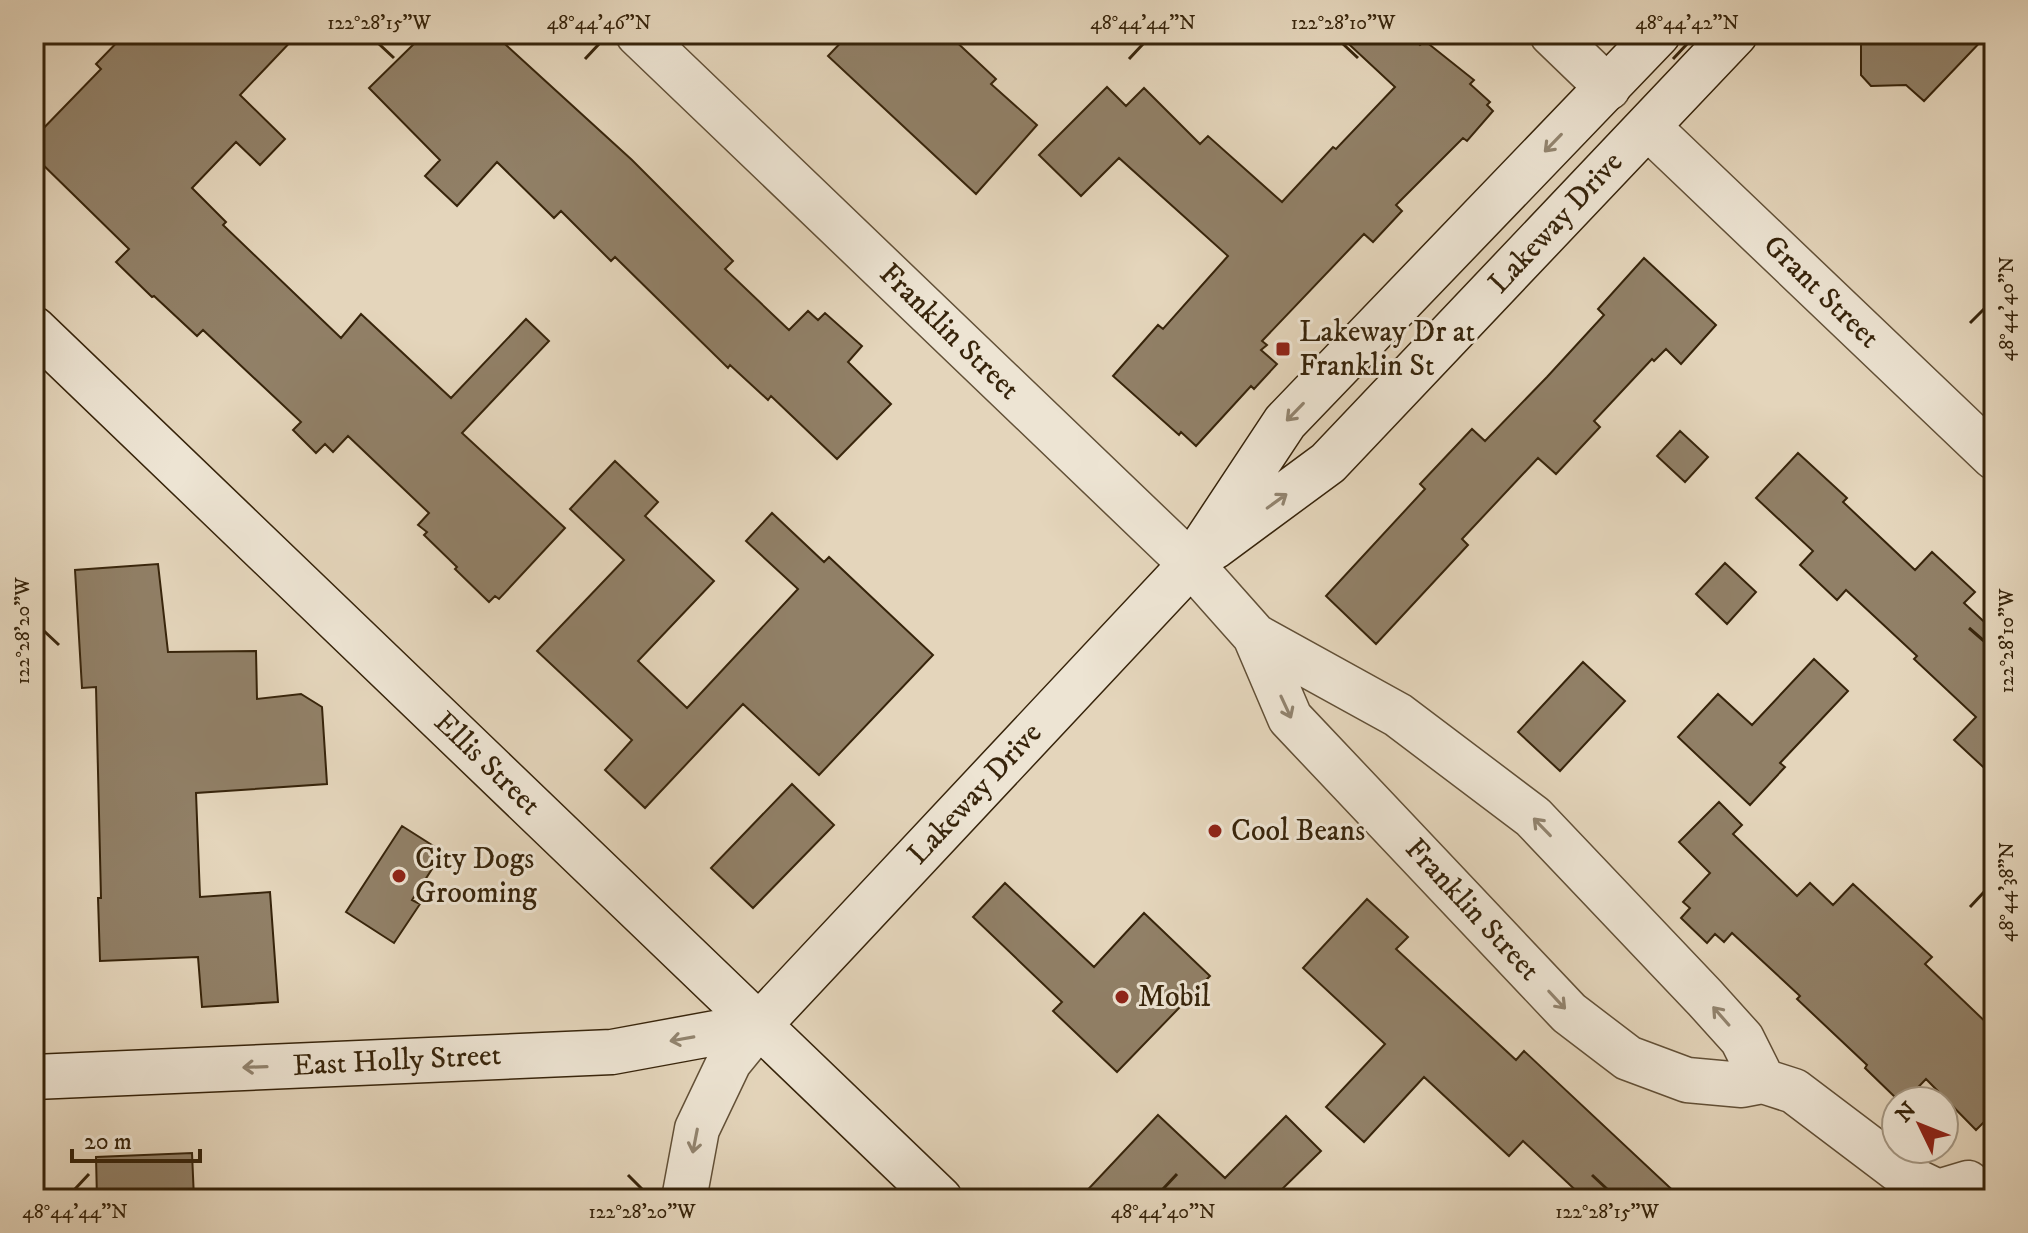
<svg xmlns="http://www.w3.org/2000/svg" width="2028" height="1233" font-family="'IM FELL DW Pica',serif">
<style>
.building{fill:#918067;stroke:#37240b;stroke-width:2}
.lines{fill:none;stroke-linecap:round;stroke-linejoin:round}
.street-casing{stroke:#625037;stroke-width:47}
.secondary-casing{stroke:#37240b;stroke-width:47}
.street{stroke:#ede4d3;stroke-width:44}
.secondary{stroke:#ede4d3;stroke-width:44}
.oneway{stroke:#92846f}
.ticks{fill:none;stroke:#37240b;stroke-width:3}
.poi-dot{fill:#8f2418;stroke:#ede4d3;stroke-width:3}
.labels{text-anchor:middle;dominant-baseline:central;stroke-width:6;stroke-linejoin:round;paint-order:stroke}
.street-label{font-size:30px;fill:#37240b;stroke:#ede4d3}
.poi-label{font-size:30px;fill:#37240b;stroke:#ede4d3;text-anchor:start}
.neatline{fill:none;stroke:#37240b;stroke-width:3}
.ticks-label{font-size:20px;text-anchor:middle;fill:#37240b}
</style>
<rect width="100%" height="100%" fill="#e4d5bb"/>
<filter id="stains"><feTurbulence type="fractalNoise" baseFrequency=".0025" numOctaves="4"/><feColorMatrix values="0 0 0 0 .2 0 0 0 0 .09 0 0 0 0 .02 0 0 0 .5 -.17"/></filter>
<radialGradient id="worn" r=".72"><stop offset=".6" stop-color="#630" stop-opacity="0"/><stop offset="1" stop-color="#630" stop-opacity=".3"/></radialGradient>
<!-- building -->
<path class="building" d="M125 34H298L240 95 285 139 260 165 236 142 192 188 226 222 223 225 341 338 361 314 451 398 526 319 549 341 462 433 565 528 499 599 495 596 489 602 455 569 457 567 424 535 427 532 418 525 429 513 348 436 333 452 325 444 316 453 293 430 301 422 203 330 197 336 154 296 152 297 116 262 129 249 34 156V138L101 69 96 64Z
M424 34H494L632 160 733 261 725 269 789 330 808 311 818 320 825 313 862 346 848 362 891 404 837 459 771 396 768 400 730 365 728 368 615 257 611 261 561 211 554 218 497 162 457 206 425 176 440 160 369 88Z
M849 34H948L996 79 991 84 1037 125 976 194 828 56Z
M1338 34H1408L1420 45 1425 41 1474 80 1470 84 1490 102 1487 105 1493 111 1467 141 1463 138 1396 205 1402 211 1373 242 1364 234 1262 341 1267 345 1261 350 1277 364 1254 389 1251 386 1196 446 1181 432 1179 435 1113 376 1158 325 1163 329 1228 256 1119 158 1081 196 1039 155 1107 87 1126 106 1144 88 1200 144 1208 136 1282 202 1333 147 1336 149 1395 87Z
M1861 34H1988L1924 101 1906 85 1871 86 1861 75Z
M1644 258 1716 325 1681 364 1666 349 1654 361 1652 359 1594 421 1600 427 1556 474 1538 458 1462 539 1468 545 1376 644 1326 596 1425 489 1420 484 1472 429 1485 441 1547 377 1604 315 1598 309Z
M1680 431 1708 457 1685 482 1657 456Z
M1798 453 1847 498 1843 502 1915 570 1932 552 1975 592 1964 603 1994 631V777L1954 740 1976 717 1914 659 1917 656 1846 590 1837 600 1800 565 1813 551 1756 498Z
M615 461 658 502 645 516 714 581 638 661 687 708 798 589 746 541 772 513 824 562 829 557 933 655 819 775 743 704 645 808 605 770 632 740 537 651 624 560 570 509Z
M1725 563 1756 592 1727 624 1696 594Z
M158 564 168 652 256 651 257 699 301 694 322 707 327 784 196 793 200 897 270 892 278 1002 202 1007 198 957 100 961 98 898H101L96 687 82 688 75 570Z
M1814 659 1848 691 1780 763 1785 767 1750 805 1678 737 1718 694 1752 725Z
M1583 662 1625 701 1560 771 1518 732Z
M792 784 834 825 753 908 711 868Z
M1719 802 1742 825 1733 834 1797 896 1810 883 1833 905 1853 884 1932 957 1925 964 1994 1030V1112L1976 1130 1926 1079 1905 1101H1899L1865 1068 1867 1065 1797 999 1800 996 1732 933 1724 942 1715 934 1707 943 1681 918 1690 908 1683 902 1710 873 1679 842Z
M402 826 443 852 412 900 420 904 394 943 346 912Z
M1005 883 1094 967 1144 913 1210 976 1117 1072 1053 1011 1062 1002 973 917Z
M1367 899 1408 937 1396 949 1516 1060 1524 1051 1682 1199H1585L1523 1141 1509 1156 1424 1077 1364 1142 1326 1107 1385 1044 1303 968Z
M1158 1115 1225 1178 1286 1116 1321 1151 1272 1199H1079Z
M192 1153 194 1199H97L96 1157Z"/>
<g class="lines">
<!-- street casing -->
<g class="street-casing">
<path id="street" d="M638 34 1191 564 1255 636 1290 718 1569 1013 1628 1058 1687 1080 1742 1085 1763 1081 1794 1091 1909 1178 1938 1192 1968 1183
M1552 34 1608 88
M1648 127 1994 457
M1255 636 1398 715 1533 817 1705 998 1742 1039 1763 1081
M684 1199 697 1129 729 1062 759 1025"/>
</g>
<!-- secondary casing -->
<g class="secondary-casing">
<path id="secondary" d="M34 329 940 1199
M1214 547 1328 463 1735 34
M759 1025 1191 564 1285 422 1658 34
M34 1077 612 1052 759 1025"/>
</g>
<!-- street -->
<use href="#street" class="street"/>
<!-- secondary -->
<use href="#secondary" class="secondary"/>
</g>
<!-- one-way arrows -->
<defs><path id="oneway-shaft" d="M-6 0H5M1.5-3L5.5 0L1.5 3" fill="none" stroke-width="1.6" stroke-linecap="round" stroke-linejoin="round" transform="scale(2)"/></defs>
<g class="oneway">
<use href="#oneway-shaft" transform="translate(1553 143) rotate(134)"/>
<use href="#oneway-shaft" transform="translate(1295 412) rotate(134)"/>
<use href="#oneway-shaft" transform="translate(1277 501) rotate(-36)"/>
<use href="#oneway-shaft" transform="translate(1286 707) rotate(65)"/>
<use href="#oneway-shaft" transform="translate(1542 827) rotate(-134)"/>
<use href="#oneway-shaft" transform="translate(1557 1000) rotate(47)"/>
<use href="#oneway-shaft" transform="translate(1721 1016) rotate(-131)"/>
<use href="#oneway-shaft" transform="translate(682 1039) rotate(170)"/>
<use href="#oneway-shaft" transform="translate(255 1067) rotate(178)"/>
<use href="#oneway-shaft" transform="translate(695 1141) rotate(101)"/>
</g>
<!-- ticks -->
<path class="ticks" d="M379 44 394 58M1343 44 1358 58M585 59 599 44M1129 59 1143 44M1673 59 1687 44M1970 323 1984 309M1969 628 1984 641M44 631 59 645M1970 907 1984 892M628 1175 642 1189M1592 1175 1607 1189M75 1189 89 1174M1163 1189 1177 1174"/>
<!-- markers -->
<g class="poi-dot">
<rect x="1275" y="341" width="16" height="16" rx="4"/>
<circle cx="1215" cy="831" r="8"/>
<circle cx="399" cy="876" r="8"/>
<circle cx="1122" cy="997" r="8"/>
</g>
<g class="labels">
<!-- street labels -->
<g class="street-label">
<text transform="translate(1556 223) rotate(-47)">Lakeway Drive</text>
<text transform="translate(1821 292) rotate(44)">Grant Street</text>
<text transform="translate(949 332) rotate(44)">Franklin Street</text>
<text transform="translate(487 764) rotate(44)">Ellis Street</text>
<text transform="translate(975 794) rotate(-47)">Lakeway Drive</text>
<text transform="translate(1472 910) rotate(47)">Franklin Street</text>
<text transform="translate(397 1061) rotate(-3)">East Holly Street</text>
</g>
<!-- poi labels -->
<g class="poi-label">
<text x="1299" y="332">Lakeway Dr at<tspan x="1299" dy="34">Franklin St</tspan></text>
<text x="1231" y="831">Cool Beans</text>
<text x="415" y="859">City Dogs<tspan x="415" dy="34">Grooming</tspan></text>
<text x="1138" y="997">Mobil</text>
</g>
</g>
<!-- margin -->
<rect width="2028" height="1233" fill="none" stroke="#e4d5bb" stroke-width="88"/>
<!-- north arrow -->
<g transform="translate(1920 1125) rotate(313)"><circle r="38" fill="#ede4d3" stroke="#a49783" stroke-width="2"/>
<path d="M0-6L14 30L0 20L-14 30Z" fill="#8f2418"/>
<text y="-12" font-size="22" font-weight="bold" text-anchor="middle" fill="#37240b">N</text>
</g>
<!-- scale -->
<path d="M72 1149v12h128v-12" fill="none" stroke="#37240b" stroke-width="4"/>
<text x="84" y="1149" font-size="24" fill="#37240b" stroke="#ede4d3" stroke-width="6" paint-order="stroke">20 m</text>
<rect x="44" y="44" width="1940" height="1145" class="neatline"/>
<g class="ticks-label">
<text x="379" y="29">122°28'15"W</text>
<text x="599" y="29">48°44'46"N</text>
<text x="1143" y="29">48°44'44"N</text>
<text x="1343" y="29">122°28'10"W</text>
<text x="1687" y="29">48°44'42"N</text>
<text transform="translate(2006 309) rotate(-90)" y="7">48°44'40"N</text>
<text transform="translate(22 631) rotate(-90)" y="7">122°28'20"W</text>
<text transform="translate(2006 641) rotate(-90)" y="7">122°28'10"W</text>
<text transform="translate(2006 892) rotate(-90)" y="7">48°44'38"N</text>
<text x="75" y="1218">48°44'44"N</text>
<text x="642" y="1218">122°28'20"W</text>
<text x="1163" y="1218">48°44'40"N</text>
<text x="1607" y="1218">122°28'15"W</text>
</g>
<rect width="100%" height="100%" filter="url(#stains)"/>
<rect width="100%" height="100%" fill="url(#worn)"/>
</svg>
